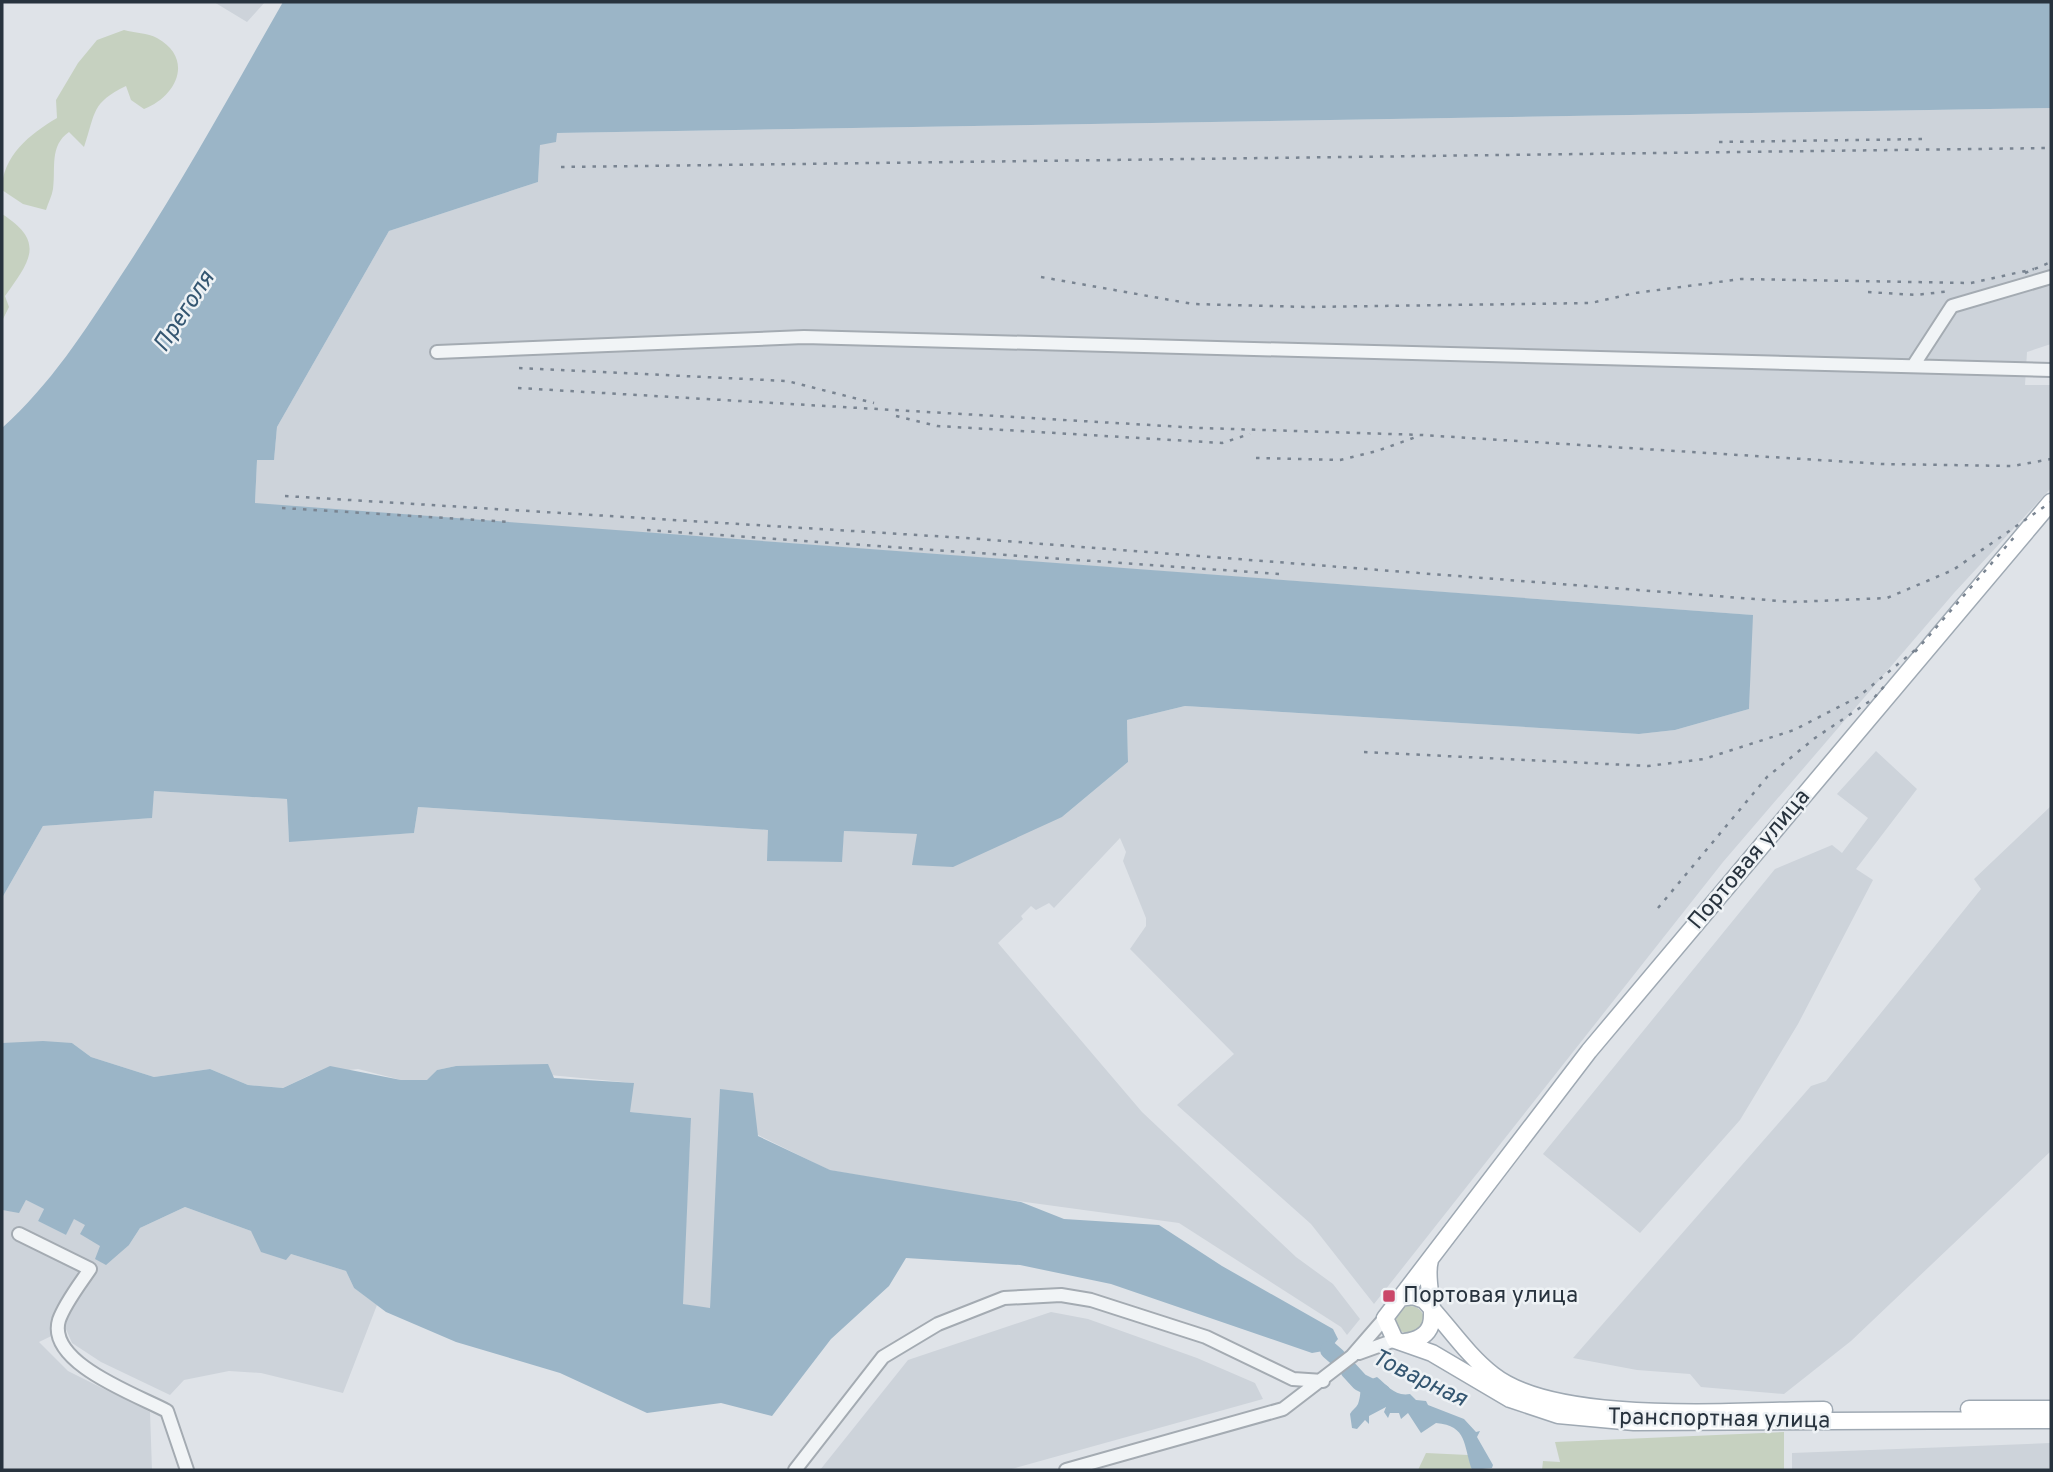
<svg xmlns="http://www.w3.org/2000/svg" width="2053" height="1472" font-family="Overpass,sans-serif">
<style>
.built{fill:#cdd3da}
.green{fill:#c6d1c0}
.water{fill:#9bb5c7}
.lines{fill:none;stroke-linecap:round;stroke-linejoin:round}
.river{stroke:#9bb5c7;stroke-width:18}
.minor-casing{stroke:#a4abb2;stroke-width:16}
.major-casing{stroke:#9fa9b3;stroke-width:19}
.minor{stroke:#f1f4f6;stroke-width:12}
.major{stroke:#fff;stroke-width:16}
.rail{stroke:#798491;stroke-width:2.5;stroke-dasharray:3.5 7;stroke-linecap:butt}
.poi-dot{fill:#ca4769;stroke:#eef2f5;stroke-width:2.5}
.labels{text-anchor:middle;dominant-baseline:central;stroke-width:5;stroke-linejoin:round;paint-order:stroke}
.street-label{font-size:23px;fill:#28333e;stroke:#eef2f5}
.poi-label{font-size:23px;fill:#28333e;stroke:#eef2f5;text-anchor:start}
.water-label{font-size:24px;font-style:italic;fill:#345671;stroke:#eef2f5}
</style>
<rect width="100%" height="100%" fill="#dfe3e8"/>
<!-- built -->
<path class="built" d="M214 2H265L247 22Z
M2051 108V344L2027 352 2025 385H2051V488L1954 593 1723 862 1374 1304 1311 1224 1177 1105 1234 1054 1130 949 1146 926V918L1123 861 1126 852 1120 838 1054 908 1049 903 1036 910 1031 906 1021 916 1023 919 998 943 1142 1112 1296 1257 1333 1284 1360 1319 1347 1335 1341 1327 1179 1223 953 1192 829 1170 758 1135 721 1089 710 1309 682 1304 691 1118 629 1112 633 1083 456 1066 437 1070 428 1080H401L358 1069 312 1074 283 1088 248 1085 210 1069 154 1077 91 1057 72 1043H2V898L43 826 151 818 154 791 287 799 289 841 414 833 418 807 769 830 768 861 841 862 844 831 918 834 1062 817 1128 762 1127 720 1185 706 1639 734 1675 730 1749 709 1752 615 255 504 257 459H274L277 427 389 231 538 182 540 144 556 133Z
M1876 751 1917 789 1856 869 1873 880 1798 1024 1740 1120 1640 1233 1543 1154 1775 869 1832 845 1842 853 1868 818 1837 794Z
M2051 806V1151L1851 1341 1784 1394 1701 1387 1690 1374 1637 1370 1573 1358 1811 1086 1826 1081 1981 889 1974 879Z
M26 1200 44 1209 38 1221 66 1235 74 1218 129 1245 140 1228 185 1207 251 1231 291 1254 346 1271 354 1288 377 1305 343 1393 261 1373 229 1371 184 1380 170 1395 101 1362 72 1343 66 1329 39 1342 68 1371 150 1412 152 1470H2V1210L19 1212Z
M1051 1312 1088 1319 1197 1358 1255 1383 1263 1399 1008 1470H820L908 1360Z
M2051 1443V1470H1792V1453Z"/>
<!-- green -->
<path class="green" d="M124 30C134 33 148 33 157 38 195 59 176 97 144 109L131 100 126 86C91 103 96 112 84 147L69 132C49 146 56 168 53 189 52 196 48 203 46 210L23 204 2 190C2 156 30 134 57 118L56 100 78 63 97 40Z
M2 214C46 242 30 261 5 296L9 307 2 321Z
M1396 1320a14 14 0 1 1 28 0a14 14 0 1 1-28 0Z
M1784 1432V1470H1542L1543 1461 1560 1462 1555 1442Z
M1426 1453 1468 1455 1472 1470H1418Z"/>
<!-- water -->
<path class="water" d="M283 2H2051V108L557 133 556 142 540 145 538 182 389 231 277 427 274 460H257L255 503 1753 615 1749 709 1675 730 1639 734 1185 706 1127 720 1128 762 1062 817 953 867 912 865 917 834 844 831 842 862 767 861 768 830 418 807 414 833 289 842 287 799 154 791 152 818 43 826 2 898V428C51 384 84 332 120 277 179 188 230 95 283 2Z
M43 1041 72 1043 91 1057 154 1077 210 1069 248 1085 283 1088 330 1066 401 1080H427L437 1070 456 1066 548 1064 554 1078 634 1083 630 1112 691 1118 683 1304 710 1308 720 1089 753 1093 758 1136 830 1170 1021 1202 1064 1219 1159 1225 1222 1266 1333 1329 1338 1339 1329 1350 1312 1353 1111 1284 1020 1265 906 1258 889 1286 831 1339 772 1416 721 1403 647 1413 560 1373 456 1342 386 1312 354 1288 346 1271 291 1254 286 1260 261 1252 251 1231 185 1207 140 1228 129 1245 106 1265 95 1259 100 1246 80 1234 85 1225 74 1219 66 1235 38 1221 44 1209 26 1200 19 1213 2 1210V1043Z
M1377 1377C1387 1385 1395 1397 1410 1394L1416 1400 1426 1401 1428 1405 1464 1419 1476 1432 1480 1431 1477 1437 1493 1465 1492 1468 1472 1470C1463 1445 1468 1426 1436 1423L1421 1433 1408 1413 1401 1419 1399 1413H1390L1388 1418 1384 1412 1386 1407 1369 1416V1424L1365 1420 1357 1429 1352 1428 1350 1414C1352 1410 1356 1408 1358 1404 1364 1388 1354 1385 1377 1377Z"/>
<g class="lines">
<!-- river -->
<path class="river" d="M1329 1350 1337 1357
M1349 1370 1360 1382 1382 1393"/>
<!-- minor casing -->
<g class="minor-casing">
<path id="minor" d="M437 352 804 337 2051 370
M1913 366 1952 306 2051 277
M19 1234 90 1269C80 1284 65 1303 59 1320 46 1363 137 1395 167 1411L187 1470
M1359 1353 1395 1340
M795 1470 883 1357 938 1324 1004 1298 1061 1295 1091 1300 1206 1337 1293 1379 1323 1381
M1066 1470 1283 1409 1352 1356 1385 1318"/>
</g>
<!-- major casing -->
<g class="major-casing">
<path id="major" d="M2051 502 1589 1051 1385 1318 1395 1340 1432 1353 1510 1399 1558 1415 1634 1422 2051 1420
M1399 1298 1413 1296 1424 1300C1447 1324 1466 1354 1493 1375 1558 1426 1740 1410 1824 1410
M1405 1342C1453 1335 1421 1291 1430 1260
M1969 1409H2051"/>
</g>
<!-- minor -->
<use href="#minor" class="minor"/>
<!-- major -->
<use href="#major" class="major"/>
<!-- rail -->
<path class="rail" d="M1719 142 1925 139
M561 167 2051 148
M2025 273 2051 262
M1041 277 1193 304 1308 307 1591 303 1635 293 1741 279 1971 283 2034 269
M1868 292 1916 295 1951 291
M519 368 787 381 874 403
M518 388 1201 428 1422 435 1882 464 2013 466 2051 459
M896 416 937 426 1222 443 1250 434
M1256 458 1340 460 1377 451 1416 437
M285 496 966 538 1793 602 1887 598 1953 570 2051 502
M282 508 511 522
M647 530 1279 574
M1915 652 2016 535
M1364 752 1648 766 1704 759 1794 730 1858 697 1920 646
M1658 908 1767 777 1815 738 1873 699 1887 683"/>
</g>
<!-- markers -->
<rect class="poi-dot" x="1382" y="1289" width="14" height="14" rx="3.5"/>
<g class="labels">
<!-- street labels -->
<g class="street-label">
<text transform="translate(1750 860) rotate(-50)">Портовая улица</text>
<text transform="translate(1719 1420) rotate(1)">Транспортная улица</text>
</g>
<!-- poi labels -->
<g class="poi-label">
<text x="1403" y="1296">Портовая улица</text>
</g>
<!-- water labels -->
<g class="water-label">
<text transform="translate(185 312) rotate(-57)">Преголя</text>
<text transform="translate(1419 1379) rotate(26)">Товарная</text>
</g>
</g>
<!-- border -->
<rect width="2053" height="1472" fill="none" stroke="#28333e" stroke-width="7"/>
</svg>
